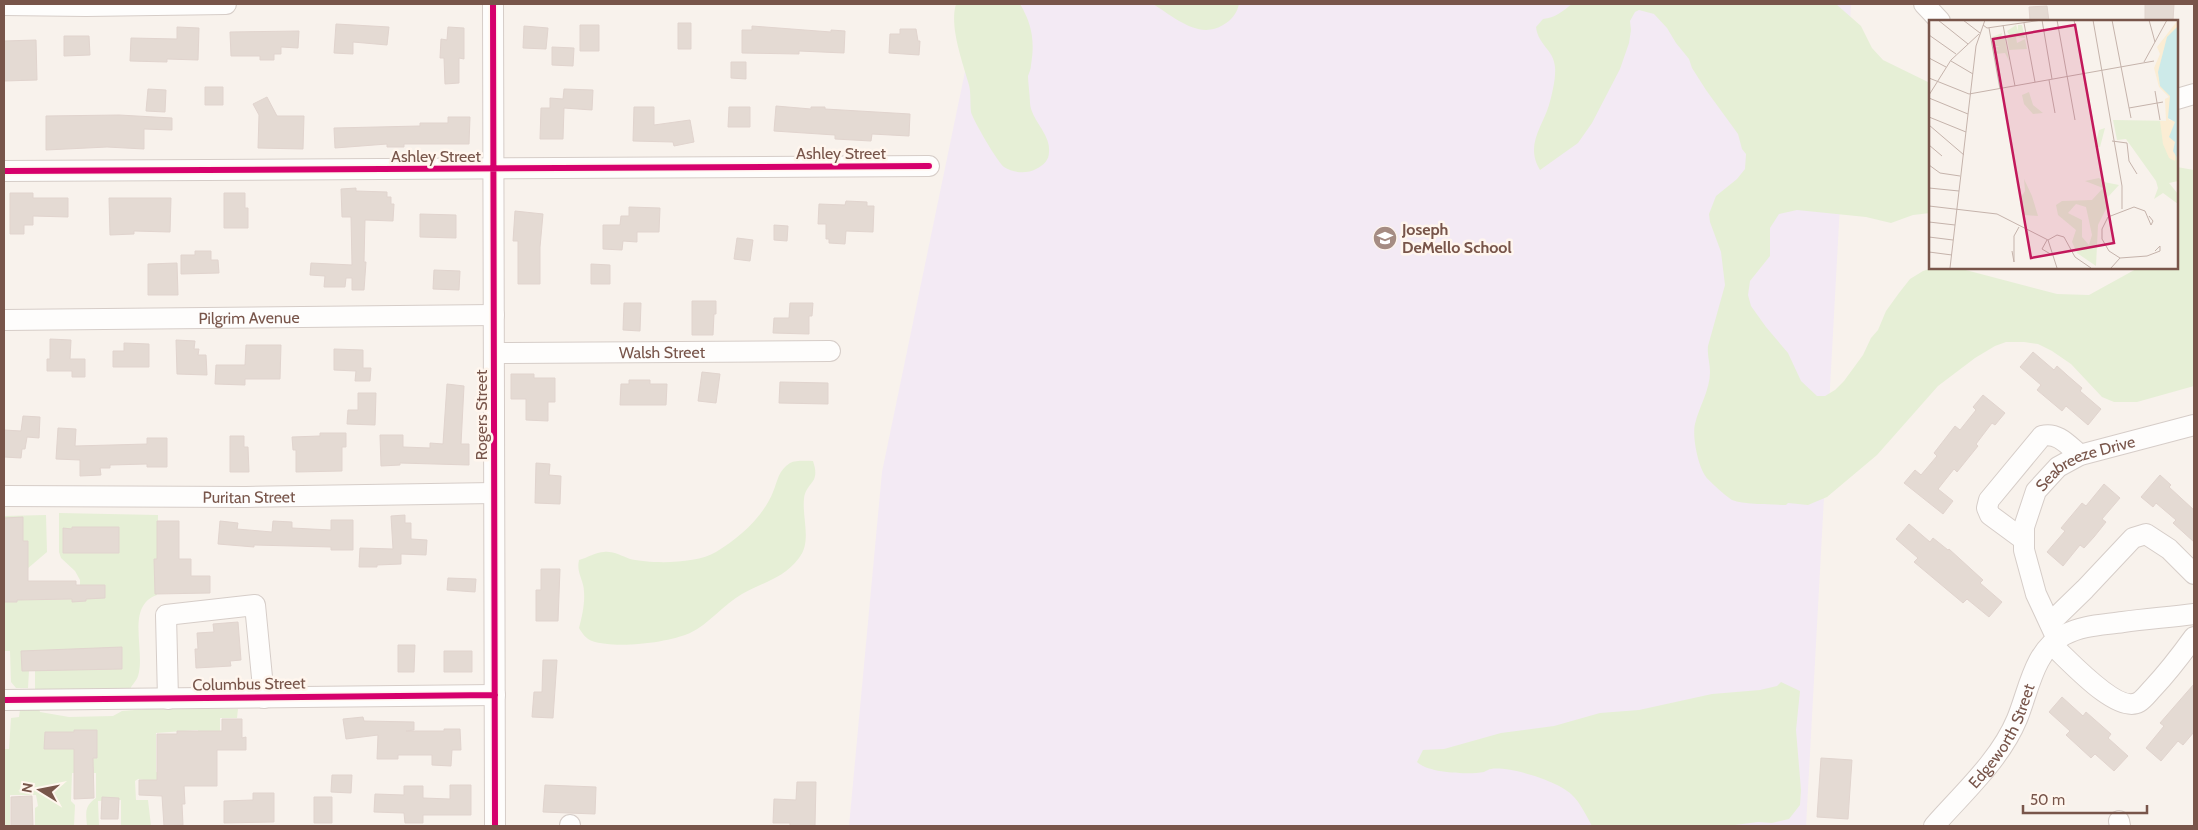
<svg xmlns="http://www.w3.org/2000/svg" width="2198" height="830" font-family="Cabin,sans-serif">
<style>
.education{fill:#f3eaf4}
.green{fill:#e6efd6}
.building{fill:#e4dad3;stroke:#e1d4ce}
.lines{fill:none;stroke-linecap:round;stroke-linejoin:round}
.minor-casing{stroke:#d6cdc8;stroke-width:22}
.minor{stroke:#fefdfc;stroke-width:20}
.cycleway-casing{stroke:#fff6ee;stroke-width:9}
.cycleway{stroke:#d6006c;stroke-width:6}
.labels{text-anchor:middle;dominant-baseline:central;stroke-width:5;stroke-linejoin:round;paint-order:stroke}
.street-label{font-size:16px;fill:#78554a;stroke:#fff6ee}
.poi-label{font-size:16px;font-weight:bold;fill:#78554a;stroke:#fff6ee;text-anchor:start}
.inset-road{fill:none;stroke:#c5b3ab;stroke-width:1}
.view{fill:#c2185b;fill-opacity:0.15;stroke:#c2185b;stroke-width:2.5}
.inset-edge{fill:none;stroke:#78554a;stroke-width:2.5}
</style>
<rect width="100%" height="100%" fill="#f8f2ec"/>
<!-- education -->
<path class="education" d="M979 4H1851L1806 826H849L882 472Z"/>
<!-- green -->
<path class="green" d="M956 4H1020C1032 24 1035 41 1031 65 1031 69 1029 73 1028 76 1028 82 1030 96 1030 103 1031 120 1051 134 1049 152 1049 160 1044 165 1036 169 1027 174 1013 173 1004 167 998 163 973 120 971 112 970 103 971 93 969 85 963 63 949 27 956 4Z
M1153 4H1239C1237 13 1232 20 1223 25 1199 40 1174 17 1153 4Z
M1572 4H1836L1861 26 1872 48 1883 60 1930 83V213L1913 215 1891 223 1866 217 1797 210 1779 214 1770 228V256L1750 281 1748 295 1751 306 1766 327 1788 353 1801 381 1817 396H1825L1835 390 1844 381 1863 355 1871 338 1878 330 1886 311 1899 293 1910 279 1923 271 1932 268H1958L2057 294 2089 295 2138 268H2177V167L2194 170V386L2137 402H2114L2102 397 2071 364 2052 351 2038 344 2024 342H2006L1995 346 1975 358 1938 386 1877 455 1827 497 1808 505 1788 503 1786 505C1771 504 1745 505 1732 500 1727 497 1709 481 1706 477 1698 466 1692 437 1695 424 1699 407 1710 390 1710 372 1710 363 1707 356 1708 346L1725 285 1721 252 1710 222 1709 214 1716 196 1737 179 1745 169 1746 154 1742 149 1738 134 1706 90 1692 68 1689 59 1676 43 1667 28 1654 14 1639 10 1635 12 1630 21 1631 30 1629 43 1620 69 1592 123 1578 143 1540 170C1525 145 1542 128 1549 105 1552 95 1556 78 1555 67 1554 50 1538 45 1536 27L1543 19C1555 18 1563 11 1572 4Z
M813 461C821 485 806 481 804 499 802 518 812 542 799 558 783 579 763 582 742 594 723 605 709 624 690 633 667 643 616 649 592 641 586 639 582 633 579 628 582 617 585 603 584 592 584 580 576 573 579 560 587 558 596 552 604 552 614 551 621 556 630 559 652 564 696 564 716 552 739 538 763 517 773 492 778 480 778 471 790 463 796 460 806 461 813 461Z
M59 513 158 515 157 595C125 606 146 651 138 676 137 680 132 685 130 689H35V671H29L28 688H16L11 682 10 651H4V516L46 515 47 552 27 569 23 600 80 599V580L75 571 61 558 59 552Z
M1781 682 1800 691 1796 730 1801 790 1800 805 1789 819 1772 823 1758 822 1727 826H1592C1586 815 1580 802 1571 794 1558 781 1509 766 1491 769 1489 769 1486 771 1484 772 1468 775 1428 773 1417 762L1423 750 1444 749 1501 733 1554 726 1600 713 1639 710 1712 694 1760 690 1777 686Z
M39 709 40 712 69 717 113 716 122 711 146 709H238L237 718H220V732L198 733V730L156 733V772L171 774V785L138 779 135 781 136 800H148L151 826H121V800L98 801 99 826H87C86 813 84 806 96 798V773H72L71 801 75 805 74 826H35V808L38 806 36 795H10V826H4V749H9L11 718 19 717 20 710Z"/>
<!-- building -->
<path class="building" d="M2145 4H2174L2173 21H2145Z
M2047 6 2049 21H2030L2029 7Z
M678 23H691V49H678Z
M336 24 389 27 387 45 353 42V54L334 53Z
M580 25H599V51H580Z
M524 26 548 28 546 49 523 48Z
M752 26 831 32V30L845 31 844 53 799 51V54L742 53V30H752Z
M177 27 199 28 198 60 167 59V62L130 61 131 38 177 39Z
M448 27 464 28V59L459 58V83L445 84 444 58H440L441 39 447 40Z
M900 29H916L918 41H920L919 55 889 53 890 34H900Z
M299 31 298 48 281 47V54H274V60H260V56H231L230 32Z
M64 36H89L90 55 64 56Z
M36 40 37 80 4 81V41Z
M552 47 574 48 573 66 552 65Z
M731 62H746V79L731 78Z
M205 87H223V105H205Z
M148 89 166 90 165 112 146 111Z
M564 89 593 90 592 110 564 108 563 139H540L541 108H550V98L563 99Z
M267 97 277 116H304L303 149 258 148 259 115 253 104Z
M776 106 811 109V107H825V109L910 114 909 136 872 134 871 141 835 139V135L774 131Z
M634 107H654V125L690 120 694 142 674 146 673 142 633 141Z
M729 107H750V127H728Z
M119 115 172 118V130L144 129V149L107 147 46 150V116Z
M448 117H470L469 144H404V147H387V144L335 148 334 128 420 126V123H448Z
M356 188V191L387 192V197H391V204H394L393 221 365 220 364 262H366L364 290H352V278H346L345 287H324L325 276 310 275 311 263 352 265 351 217H342L341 189Z
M10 193H33V198H68V217L33 216V225H24V234H10Z
M224 193H245V208H248V228H224Z
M109 198H171L170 232 134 231V234L110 235Z
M846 201 867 202V206H874L873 232 846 231 845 244 829 243V239H826V224H818L819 204 845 205Z
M629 207 660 208 659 232H637V242L623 241 622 250 603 249V225H620L621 216H629Z
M515 211 543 214 540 247V284H518V241H513Z
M420 214 456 215V238L420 237Z
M774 225 788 226 787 241 774 240Z
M737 238 753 240 750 261 734 259Z
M195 251H211V260H218L219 273 181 274V255H195Z
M177 263 178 295H148V264Z
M591 264 610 265V284H591Z
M434 270 460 271 459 290 433 289Z
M692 301H716V314H714L713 335H692Z
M624 303H641L640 331 623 330Z
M790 303H813L812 316H809V334L773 333 774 318H789Z
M50 339 71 340 70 359H85V377H72V371H47V359H50Z
M176 340 195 341 194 349H199L198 355H206L207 375 177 374Z
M124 343 149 344V367H113V351H124Z
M246 345H281L280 379H245V385L215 384 216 365H245Z
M334 349 363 350V368H371L370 381H355L356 371 334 370Z
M2033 352 2054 370 2057 366 2067 375 2082 388 2080 391 2101 409 2088 425 2066 406 2062 411 2037 390 2041 385 2020 367Z
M702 372 720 374 716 403 698 401Z
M511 374H534V378H555V402H548V421L526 420V399H511Z
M629 380H650V384H667L666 405H620L621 384H629Z
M780 382 828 383V404L779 403Z
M447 384 464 386 461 444H469V465L400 463V465L381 466 380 435H403V447L430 448V443L443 444Z
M358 393H376L375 425 347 424 348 410H358Z
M1983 395 2005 413 1995 425 1992 423 1976 444 1978 446 1957 472 1954 469 1938 489 1953 501 1943 514 1904 483 1915 470 1921 475 1937 456 1934 453 1955 426 1960 430 1976 410 1973 407Z
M23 416 40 417 39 438 27 437 25 449H22L21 458 4 457V430L21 431Z
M58 428 76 429 75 446 147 444V438H167V467H147V464L110 465V468H100L101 475 80 476V460L56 459Z
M320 433H346V447H342V471L296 472V450H293L292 437 320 436Z
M230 436H244V447H248L249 472H230Z
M536 463 550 464 549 475 561 476 560 504 535 503Z
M2160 475 2171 485 2169 487 2194 510V542L2173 523 2176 520 2156 503 2153 507 2141 497Z
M2104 484 2120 498 2102 519 2106 522 2094 537 2084 548 2080 545 2063 566 2047 552 2065 531 2061 528 2082 503 2086 506Z
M405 515V523H411V539L427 540 426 555 401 554V564L377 565V567H359L360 548 393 549 391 516Z
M23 517V541H28V581H76V585H105V598L86 599V601L72 602V599L17 600V602H4V518Z
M331 520H353V550H331V547L254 545V547L218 544 220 521 238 523 237 529 272 532 273 521 292 522V528L331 530Z
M157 521H179V559H191V576H210V593L155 594 154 559H157Z
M1909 524 1930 542 1933 538 1948 550 1949 549 1983 580 1980 583 2002 602 1989 617 1967 599 1963 603 1914 562 1918 558 1896 539Z
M72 527H119V553H63V528L72 529Z
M541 569H560L558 621H536V590H541Z
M448 578 476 579 475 592 447 590Z
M238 622 241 660 230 661 231 666 196 668 195 649H198L197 633 214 632 213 624Z
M398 645H415L414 672H398Z
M122 647V669L22 671 21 651Z
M444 651H472V672H444Z
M543 660H557L553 718 532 717 534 692H542Z
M2194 684V732L2183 745 2178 741 2161 761 2146 748 2164 726 2160 723Z
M2062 697 2083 716 2086 712 2111 734 2108 738 2128 756 2114 771 2095 754 2091 758 2066 735 2070 731 2049 712Z
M363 717 364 721 414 722V730L406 731H444V729H460L461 750H452L451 766 432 765V755H398V759H377L378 735 346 739 343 719Z
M222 719H242V738L246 737V750H217V786H184L185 804H182L183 825 164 826 162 796 139 795V780H157V734H177V731H222Z
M74 730H97V758H93L94 798 74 799V749H44L45 732H74Z
M1821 758 1852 760 1848 819 1817 817Z
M332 775H352L351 793 331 792Z
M797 782H816L815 826H790V823H773L774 799 796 800Z
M450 785H471V815H423V823H405L404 813 374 812 375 794 404 795V786H423V798L450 799Z
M545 785 596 787 595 814 543 812Z
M253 793H274V822L224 823V801L253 800Z
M32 796 33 826H11V797Z
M102 797 119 798 118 819H101Z
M314 797H332V823H314Z"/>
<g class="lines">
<!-- minor casing -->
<g class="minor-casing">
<g id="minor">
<path d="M493 4 495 826"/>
<path d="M1924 4 1940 21"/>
<path d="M4 5 86 6 226 4"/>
<path d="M2177 99 2194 94"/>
<path d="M4 171 929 166"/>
<path id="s1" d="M4 320 494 315"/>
<path id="s2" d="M494 353 830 351"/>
<path id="s3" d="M4 496 246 497 494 493"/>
<path d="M2024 540 1990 515 1987 508 1989 500 2042 436C2058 432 2068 445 2080 455"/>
<path d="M2050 623 2085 589 2133 538 2146 534 2169 549 2194 574"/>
<path id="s4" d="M2057 639 2036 594 2024 550V527L2036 491 2058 467 2080 455 2194 425"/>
<path d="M2052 645C2068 659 2117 715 2139 702 2144 699 2149 692 2153 688 2168 672 2181 655 2194 637"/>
<path d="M168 699 166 615 255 605 264 698"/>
<path d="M4 700 495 695"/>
<path d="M2119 821 2120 826"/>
<path d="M570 826V825"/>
<path id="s5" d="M1934 826C1963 793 2000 760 2017 719 2029 690 2034 650 2064 635 2082 625 2103 625 2123 622 2146 619 2170 617 2194 614"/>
</g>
</g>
<!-- minor -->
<use href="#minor" class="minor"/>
<!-- cycleway casing -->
<g class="cycleway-casing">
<path id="cycleway" d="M493 4 495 826
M4 171 929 166
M4 700 495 695"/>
</g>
<!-- cycleway -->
<use href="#cycleway" class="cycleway"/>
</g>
<!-- icons -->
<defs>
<g id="school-disc" transform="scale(1.25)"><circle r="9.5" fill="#a58c83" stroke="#fff6ee"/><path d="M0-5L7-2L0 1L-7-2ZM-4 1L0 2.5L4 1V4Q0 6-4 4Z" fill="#fff"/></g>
</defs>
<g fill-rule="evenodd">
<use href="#school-disc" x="1385" y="238"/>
</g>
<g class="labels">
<!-- street labels -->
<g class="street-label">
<text x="841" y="153">Ashley Street</text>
<text x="436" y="156">Ashley Street</text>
<text stroke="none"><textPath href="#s1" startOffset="245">Pilgrim Avenue</textPath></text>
<text stroke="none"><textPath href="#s2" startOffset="168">Walsh Street</textPath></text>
<text transform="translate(481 415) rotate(-90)">Rogers Street</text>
<text stroke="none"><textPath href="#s4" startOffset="215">Seabreeze Drive</textPath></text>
<text stroke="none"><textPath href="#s3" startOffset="245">Puritan Street</textPath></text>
<text transform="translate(249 684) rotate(-1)">Columbus Street</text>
<text stroke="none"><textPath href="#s5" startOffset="114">Edgeworth Street</textPath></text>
</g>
<!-- poi labels -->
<g class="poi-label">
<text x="1402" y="229">Joseph<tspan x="1402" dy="18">DeMello School</tspan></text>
</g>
</g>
<!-- overview -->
<g transform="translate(1929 20)">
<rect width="249" height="249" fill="#f8f2ec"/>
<path d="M87 5 89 11V5H93L96 18 87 17 88 23 96 19 98 29 80 30 78 18 81 17 78 11ZM73 13 72 18 76 19 80 41 76 33 66 34 69 30 65 28 71 26H65L67 20 63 17ZM100 72 104 85 114 93 104 94 95 84 93 75ZM184 100 246 101 249 161 240 163 249 174V184L234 173 225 179 229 168 227 161 197 119 188 120ZM176 108 171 127H166L170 110ZM170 158 175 162 190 165 179 177 178 187 169 205 167 246 148 233 143 222 147 210 129 195 127 185 133 181 163 180 174 168 156 161ZM147 184 157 187 163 215 160 225 153 217V200L139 193ZM95 159 103 176 109 196 95 195 91 179 96 171Z" fill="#e6efd6" fill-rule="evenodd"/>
<path d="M249 0 246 75 239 96 240 100 246 101V141L240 138 234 124 231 101H237L236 79 240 77 230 67 225 48 231 34 228 27Z" fill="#fbedd4"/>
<path d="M249 6V139L244 131 246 122 240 117 246 102 239 98 241 76 231 66 229 52 238 17Z" fill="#cdeae9"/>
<path class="inset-road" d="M9 0 39 24M34 0 51 13M113 0 123 59M128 0 146 100M145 0 163 98M164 0 193 166V189M183 0 202 98M220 0 226 22M95 3 106 62M54 5 58 8 113 0M74 5 86 66M60 8 71 69M0 15 27 34M0 38 17 47M22 41 44 54M215 42 238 0M0 58 40 74 225 41M120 60 126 93M226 71 231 100M0 75 22 40 50 14M0 78 39 94M200 88 234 82M0 97 37 112M0 105 35 135M183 121 198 123 200 141 208 154M0 125 13 136M0 145 11 153 31 156M0 168 30 171M0 186 68 194 119 220M0 202 26 205M0 217 24 220M118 220 113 229 123 235M119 220 128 215 135 217 146 237 162 248M119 220 128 248M83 231 85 242V216L90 207M0 232 23 235M191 238 180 231 173 219V209L179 197 205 187 216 191 222 205 224 201 220 196M21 248 47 26 56 0M182 248 191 238 218 236 231 231V226L226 231"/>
<path class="view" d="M146 5 185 223 102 238 64 19Z"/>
<rect width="249" height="249" class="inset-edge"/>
</g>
<!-- border -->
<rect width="2198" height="830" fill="none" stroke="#78554a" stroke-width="10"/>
<!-- north arrow -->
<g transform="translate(40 790) rotate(280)" stroke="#fff6ee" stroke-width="4" paint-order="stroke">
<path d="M0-4L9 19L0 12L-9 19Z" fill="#78554a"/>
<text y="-8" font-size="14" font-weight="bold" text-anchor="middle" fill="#78554a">N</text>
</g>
<!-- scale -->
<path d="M2023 805v8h124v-8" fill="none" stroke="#78554a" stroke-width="2.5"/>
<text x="2030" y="805" font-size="15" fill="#78554a" stroke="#fff6ee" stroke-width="4" paint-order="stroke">50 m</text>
</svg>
